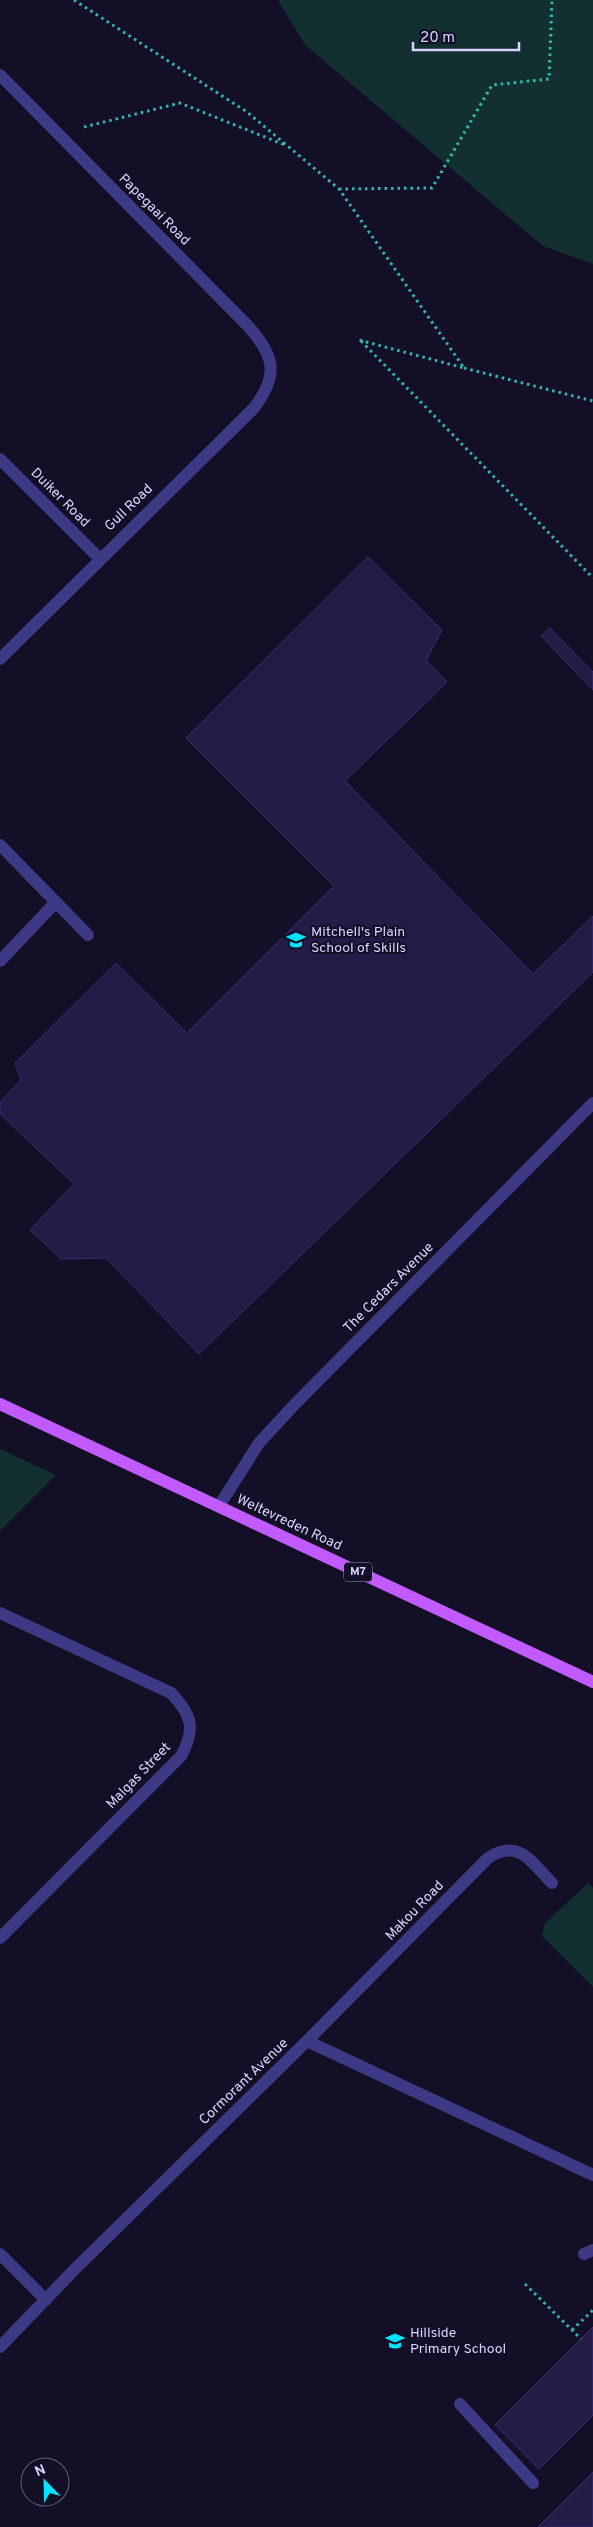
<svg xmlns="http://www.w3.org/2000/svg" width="593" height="2527" font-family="Overpass,sans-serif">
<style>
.green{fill:#12302f}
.building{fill:#241b47;stroke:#3b2d73}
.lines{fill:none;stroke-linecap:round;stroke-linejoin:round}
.path{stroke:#2fb8b0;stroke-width:3;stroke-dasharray:2.5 4;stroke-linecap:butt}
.lane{stroke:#3d3a85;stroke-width:12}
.street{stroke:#3d3a85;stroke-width:12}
.primary{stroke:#c25bff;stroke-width:12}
.labels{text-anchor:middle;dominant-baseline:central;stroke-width:4;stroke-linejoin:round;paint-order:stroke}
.shield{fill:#130f26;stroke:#9e99be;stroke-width:1}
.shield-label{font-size:12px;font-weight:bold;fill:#d9d4ff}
.street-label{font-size:14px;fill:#d9d4ff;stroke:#130f26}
.poi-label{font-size:14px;fill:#d9d4ff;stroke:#130f26;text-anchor:start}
</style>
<rect width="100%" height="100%" fill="#130f26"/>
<!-- green -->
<path class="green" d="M278 0H593V264L543 246 305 45Z
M0 1449 56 1475 0 1531Z
M588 1883 593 1888V1987L542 1936 545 1923Z"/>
<!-- building -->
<path class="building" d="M368 557 442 630 426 660 447 682 345 781 533 974 593 916V972L199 1354 106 1258 61 1259 30 1230 74 1184 0 1114V1102L21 1080 15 1063 116 963 187 1033 334 886 186 738Z
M550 628 593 672V690L541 636Z
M593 2327V2415L539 2469 495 2425Z
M593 2472V2527H538Z"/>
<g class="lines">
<!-- path -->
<path class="path" d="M74 0 247 112 339 189 464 368 359 340
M84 127 180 103 285 145
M339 189 432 188 492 85 549 79 552 0
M361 341 593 578
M464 368 593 401
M525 2284 581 2339
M572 2330 593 2310"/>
<!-- lane -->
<path class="lane" d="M0 845 88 935
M0 961 56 902
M584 2254 593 2250
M460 2404 533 2483"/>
<!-- street -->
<path class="street" d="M0 75 248 326C275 356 279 375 254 408L0 659
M0 459 99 558
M219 1506 259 1443 295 1404 593 1103
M0 1613 171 1693C192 1715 196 1729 181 1756L0 1938
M307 2041 593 2175
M0 2254 46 2300
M0 2347 74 2270 307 2041 488 1858C519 1838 531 1862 552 1883"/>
<!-- primary -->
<path class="primary" d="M0 1404 593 1682"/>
</g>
<!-- icons -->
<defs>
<g id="school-bare" transform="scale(1.5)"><path d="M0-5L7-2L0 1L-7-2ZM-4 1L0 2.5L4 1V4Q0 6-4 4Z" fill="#00e5ff" stroke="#130f26" stroke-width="2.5" paint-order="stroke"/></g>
</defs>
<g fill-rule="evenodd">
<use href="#school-bare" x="296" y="940"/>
<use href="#school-bare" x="395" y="2341"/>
</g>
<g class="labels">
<!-- shield labels -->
<rect class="shield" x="344" y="1562.5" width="28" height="19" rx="4"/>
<g class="shield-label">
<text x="358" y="1572">M7</text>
</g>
<!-- street labels -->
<g class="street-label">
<text transform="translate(154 210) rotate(45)">Papegaai Road</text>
<text transform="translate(60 498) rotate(45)">Duiker Road</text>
<text transform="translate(129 508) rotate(-44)">Gull Road</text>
<text transform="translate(389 1288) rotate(-45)">The Cedars Avenue</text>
<text transform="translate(289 1523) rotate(25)">Weltevreden Road</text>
<text transform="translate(139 1776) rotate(-46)">Malgas Street</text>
<text transform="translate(415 1911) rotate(-46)">Makou Road</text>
<text transform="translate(244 2082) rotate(-44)">Cormorant Avenue</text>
</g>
<!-- poi labels -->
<g class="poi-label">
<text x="311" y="932">Mitchell's Plain<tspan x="311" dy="16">School of Skills</tspan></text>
<text x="410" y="2333">Hillside<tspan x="410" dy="16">Primary School</tspan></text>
</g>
</g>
<!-- north arrow -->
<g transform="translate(45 2482) rotate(337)"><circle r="24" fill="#130f26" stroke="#625e7d"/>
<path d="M0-4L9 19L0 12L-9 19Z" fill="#00e5ff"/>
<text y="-8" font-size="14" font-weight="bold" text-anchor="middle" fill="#d9d4ff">N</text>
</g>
<!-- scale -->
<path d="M413 42v8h106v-8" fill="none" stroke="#d9d4ff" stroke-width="2.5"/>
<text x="420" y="42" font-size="15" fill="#d9d4ff" stroke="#130f26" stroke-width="4" paint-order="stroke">20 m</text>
</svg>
